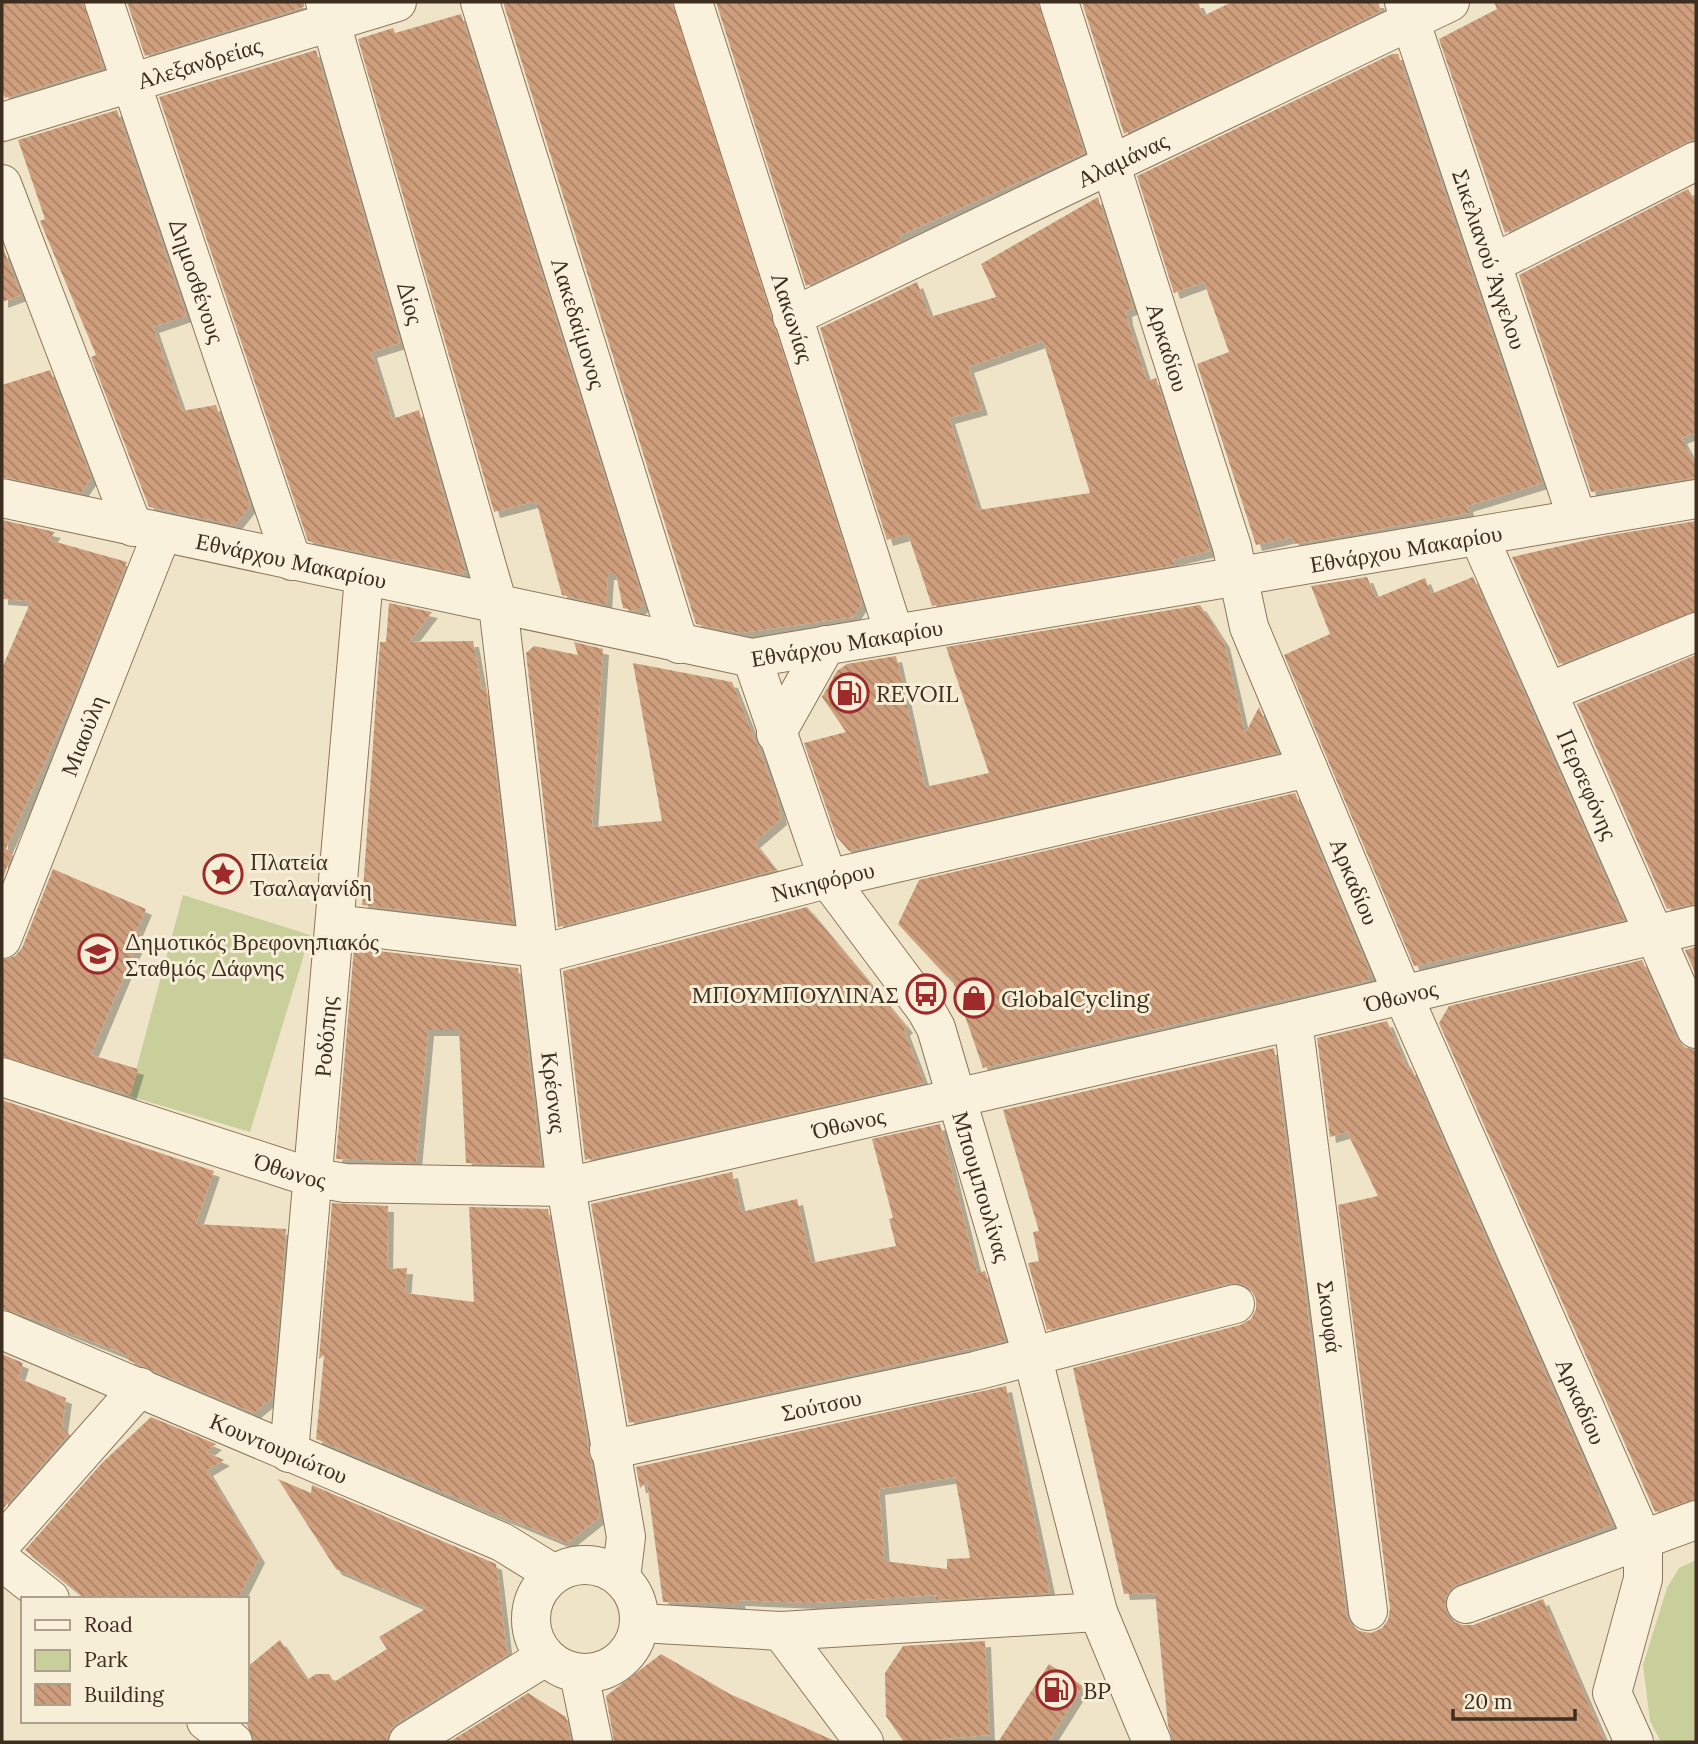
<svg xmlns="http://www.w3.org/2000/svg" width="1698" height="1744" font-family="Lora,serif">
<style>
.park{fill:#c9cf9b}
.building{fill:url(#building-back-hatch);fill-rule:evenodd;filter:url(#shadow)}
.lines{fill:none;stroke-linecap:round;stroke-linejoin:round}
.minor-casing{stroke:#8d765c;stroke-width:40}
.minor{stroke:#faf1dc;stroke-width:38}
.labels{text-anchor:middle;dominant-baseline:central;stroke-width:6;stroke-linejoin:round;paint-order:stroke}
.street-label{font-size:23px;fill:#3d2e20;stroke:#f7eed8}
.poi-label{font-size:23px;fill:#3d2e20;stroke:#f7eed8;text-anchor:start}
</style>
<defs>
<pattern id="building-back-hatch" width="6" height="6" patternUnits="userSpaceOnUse" patternTransform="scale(1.75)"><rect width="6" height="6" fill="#cf9f7d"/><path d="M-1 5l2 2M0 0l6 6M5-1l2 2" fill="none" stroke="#a98266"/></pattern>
<filter id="shadow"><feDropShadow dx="6" dy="6" stdDeviation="0" flood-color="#0004"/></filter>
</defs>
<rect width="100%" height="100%" fill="#f0e4c8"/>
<!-- park -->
<path class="park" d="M183 895 310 935 250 1132 129 1096Z
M1696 1560V1742H1661L1650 1721 1643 1665 1667 1588 1679 1568Z"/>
<!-- building -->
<path class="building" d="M2 2H83L103 68 5 98 2 90Z
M127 2H304V7L145 56Z
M503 2H672L862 603 853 617 741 633 696 624Z
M716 2H1038L1084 153 899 236 901 241 806 286Z
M1082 2H1198L1203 16 1232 2H1378L1381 11 1124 134Z
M1494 2H1696V138L1505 233 1439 39 1497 9Z
M461 14 644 604 637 611 623 608 616 574H608L606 605 562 595 536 501 494 512 358 39 393 28 395 33Z
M316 50 400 343 371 352 392 419 419 410 465 570 462 574 308 541 159 97Z
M1392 54H1398L1542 483 1467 506 1469 513 1295 544 1292 537 1256 545 1197 364 1229 352 1204 282 1174 293 1137 176Z
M117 110 186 316 153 327 182 411 216 405 250 506 235 525 149 507 91 357 96 355 40 221 45 219 18 140Z
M1688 189 1696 202V432L1681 438 1696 465V478L1591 492 1519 275Z
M1098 197 1133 308 1126 311 1127 319 1147 381 1156 378 1210 551 1172 560 1175 565 932 606 908 534 887 540 820 328 917 282 930 317 996 297 981 264ZM1043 341 1090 493 978 510 949 418 982 409 968 367Z
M2 245 21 295 2 302Z
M50 370 91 478 81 493 2 477V385Z
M2 520 55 532 49 540 127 562 72 701 6 849 13 852 2 880V668L31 601 2 599Z
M1696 521V611L1559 664 1512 557 1605 536Z
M1367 577 1376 598 1425 578 1431 594 1473 577 1624 920 1414 966 1284 655 1330 634 1311 586Z
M389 603 432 612 409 642 473 641 482 690 486 687 513 923 362 905 380 642H386Z
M1200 605 1224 642 1245 734 1259 707 1278 753 849 851 836 836 804 743 846 732 822 697 837 671 847 664 896 656 925 787 989 773 946 647Z
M574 642 603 649 592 827 662 821 633 663 732 682 775 791 781 819 754 842 776 870 558 927 526 653 534 646 578 655Z
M1696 655V904L1667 909 1577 704Z
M1295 793 1371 976H1367L1369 980 983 1068 964 1013 977 1009 954 985 950 974 947 977 898 924 919 880Z
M53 869 146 909 136 932 142 933 91 1055 138 1069 130 1095 2 1056V960L15 956 22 948Z
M807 907 907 1027 904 1030 924 1083 585 1160 563 971Z
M1696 947V975L1685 950Z
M354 948 518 968 541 1165 466 1163 459 1030H428L416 1162 336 1159Z
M1642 960 1676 1038 1684 1047 1696 1050V1499L1655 1512 1439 1023 1449 1006Z
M1387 1021 1408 1071 1411 1067 1612 1525 1458 1584 1450 1589 1445 1600V1611L1453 1621 1462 1625H1473L1543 1599 1605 1742H1173L1168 1725 1155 1593 1124 1594 1073 1368 1240 1325 1251 1319 1256 1309V1299L1250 1288 1240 1283H1230L1047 1330 1028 1263 1039 1261 1033 1232 1039 1231 1003 1110 1274 1048 1346 1614 1350 1624 1359 1631 1371 1633 1382 1628 1388 1620 1390 1608 1338 1205 1378 1196 1347 1132 1330 1137 1317 1038Z
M2 1100 214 1171 196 1224 286 1229 272 1398 254 1413 128 1360 129 1356 38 1320 2 1309Z
M940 1124 977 1273 985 1271 1005 1341 629 1423 591 1204 732 1172 741 1212 797 1199 811 1263 896 1246 889 1219 893 1218 872 1139Z
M332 1203 388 1206 387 1269 407 1268 405 1293 474 1302 469 1207 548 1209 600 1517 567 1543 316 1439 324 1355 319 1359Z
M2 1354 23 1363 18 1378 66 1398 62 1427 69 1434 2 1510Z
M1006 1386 1050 1593 934 1600 937 1595 812 1603 739 1600 740 1603 663 1602 647 1482 640 1488 636 1467ZM955 1477 970 1558 947 1559V1569L884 1561 879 1489Z
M151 1417 216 1444 206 1452 224 1460 207 1470 259 1557 238 1599H86L25 1550 102 1463Z
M278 1479 311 1493 312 1485 496 1564 507 1655 396 1723 389 1731 386 1742H254L247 1725V1667L280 1640 307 1680 316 1674H329L334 1682 387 1649 379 1637 427 1608 336 1569Z
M985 1641 989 1735 904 1742 886 1716 885 1673 903 1646Z
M661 1654 730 1694 837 1742H614L606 1696Z
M1049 1664 1083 1686 1048 1742H998Z
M528 1693 566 1717 571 1742H449Z"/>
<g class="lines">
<!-- minor casing -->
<g class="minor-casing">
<g id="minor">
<path id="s1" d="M104 2 292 561"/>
<path id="s2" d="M325 2 498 605 566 1187 626 1537 621 1578"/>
<path id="s3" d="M480 2 679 644"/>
<path id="s4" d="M693 2 894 633"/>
<path id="s5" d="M1059 2 1232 547 1249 627 1402 993 1643 1540V1579L1612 1693 1634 1742"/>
<path id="s6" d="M1404 2 1577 518"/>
<path id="s7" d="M2 122 397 2"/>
<path d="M2 184 133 527"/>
<path d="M1492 264 1696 161"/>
<path id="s8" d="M792 317 1450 2"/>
<path id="s9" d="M2 498 752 658 1696 499"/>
<path id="s10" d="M1479 537 1696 1029"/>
<path id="s11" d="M752 658 828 879 926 1010 936 1028 1032 1355 1098 1612 1152 1742"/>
<path d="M1548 692 1696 632"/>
<path d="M776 734 826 645"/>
<path id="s12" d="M336 924 556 950 827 879 1308 768"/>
<path id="s13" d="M2 939 162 533"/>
<path id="s14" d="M1293 1021 1368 1611"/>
<path id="s15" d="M2 1077 310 1177 345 1183 566 1187 1293 1021 1696 925"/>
<path id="s16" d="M2 1330 502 1542 554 1574"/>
<path id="s17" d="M609 1450 975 1371 1235 1304"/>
<path id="s18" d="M289 1453 364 577"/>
<path d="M2 1543 140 1387"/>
<path d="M2 1561 50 1599"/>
<circle cx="585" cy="1619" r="54"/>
<path d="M1466 1604 1696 1520"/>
<path d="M640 1623 781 1631 1098 1612"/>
<path d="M781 1631 864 1742"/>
<path d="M579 1674 593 1742"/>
<path d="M206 1721 233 1742"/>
<path d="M408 1742 545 1657"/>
</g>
</g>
<!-- minor -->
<use href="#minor" class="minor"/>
</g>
<!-- icons -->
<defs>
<g id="fuel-ring" transform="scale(2.0125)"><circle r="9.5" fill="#f7eed8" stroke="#9e2a2b" stroke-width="1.5"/><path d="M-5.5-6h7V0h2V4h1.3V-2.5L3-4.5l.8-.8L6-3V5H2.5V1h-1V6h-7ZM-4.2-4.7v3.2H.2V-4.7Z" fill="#9e2a2b"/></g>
<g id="sight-ring" transform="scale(2.0125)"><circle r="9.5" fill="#f7eed8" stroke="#9e2a2b" stroke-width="1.5"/><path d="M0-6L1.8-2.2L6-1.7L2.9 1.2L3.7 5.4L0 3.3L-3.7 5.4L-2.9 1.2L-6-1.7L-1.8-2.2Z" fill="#9e2a2b"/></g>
<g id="school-ring" transform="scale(2.0125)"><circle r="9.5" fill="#f7eed8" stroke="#9e2a2b" stroke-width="1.5"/><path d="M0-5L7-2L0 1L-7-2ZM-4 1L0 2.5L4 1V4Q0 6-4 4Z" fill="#9e2a2b"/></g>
<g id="bus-ring" transform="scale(2.0125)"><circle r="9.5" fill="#f7eed8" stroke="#9e2a2b" stroke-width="1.5"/><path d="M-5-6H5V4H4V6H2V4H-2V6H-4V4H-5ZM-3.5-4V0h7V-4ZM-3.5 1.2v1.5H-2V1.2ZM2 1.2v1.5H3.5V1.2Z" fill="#9e2a2b"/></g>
<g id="shop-ring" transform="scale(2.0125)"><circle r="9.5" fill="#f7eed8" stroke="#9e2a2b" stroke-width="1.5"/><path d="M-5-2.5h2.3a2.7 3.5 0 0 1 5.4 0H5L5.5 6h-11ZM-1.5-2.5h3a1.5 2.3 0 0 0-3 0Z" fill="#9e2a2b"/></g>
</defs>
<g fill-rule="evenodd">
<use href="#fuel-ring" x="849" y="693"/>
<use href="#sight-ring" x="223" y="874"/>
<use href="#school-ring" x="98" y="954"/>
<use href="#bus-ring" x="926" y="994"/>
<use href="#shop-ring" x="974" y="998"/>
<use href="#fuel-ring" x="1056" y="1690"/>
</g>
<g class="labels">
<!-- street labels -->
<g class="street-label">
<text stroke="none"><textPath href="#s7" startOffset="206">Αλεξανδρείας</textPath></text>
<text stroke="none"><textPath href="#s8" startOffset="366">Αλαμάνας</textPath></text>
<text stroke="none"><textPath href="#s6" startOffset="271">Σικελιανού Άγγελου</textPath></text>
<text stroke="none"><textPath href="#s1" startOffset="294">Δημοσθένους</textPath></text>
<text stroke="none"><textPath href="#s2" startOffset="313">Δίος</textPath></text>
<text stroke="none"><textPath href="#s4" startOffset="331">Λακωνίας</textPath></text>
<text stroke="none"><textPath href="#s3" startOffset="336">Λακεδαίμονος</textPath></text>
<text stroke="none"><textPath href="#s5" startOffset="362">Αρκαδίου</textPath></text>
<text stroke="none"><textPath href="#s9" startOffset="1430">Εθνάρχου Μακαρίου</textPath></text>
<text stroke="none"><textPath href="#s9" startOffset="296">Εθνάρχου Μακαρίου</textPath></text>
<text stroke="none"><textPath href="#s9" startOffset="863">Εθνάρχου Μακαρίου</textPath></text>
<text stroke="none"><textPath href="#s13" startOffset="219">Μιαούλη</textPath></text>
<text stroke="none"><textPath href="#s10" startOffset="270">Περσεφόνης</textPath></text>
<text stroke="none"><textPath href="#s12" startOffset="497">Νικηφόρου</textPath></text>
<text stroke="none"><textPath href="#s5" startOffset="929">Αρκαδίου</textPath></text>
<text stroke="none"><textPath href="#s15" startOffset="1437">Όθωνος</textPath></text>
<text stroke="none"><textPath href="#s18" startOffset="418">Ροδόπης</textPath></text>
<text stroke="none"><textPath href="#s2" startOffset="1118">Κρέσνας</textPath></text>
<text stroke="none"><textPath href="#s15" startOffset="870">Όθωνος</textPath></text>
<text stroke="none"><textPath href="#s15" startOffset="303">Όθωνος</textPath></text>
<text stroke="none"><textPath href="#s11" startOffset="583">Μπουμπουλίνας</textPath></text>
<text stroke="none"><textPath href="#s14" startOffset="298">Σκουφά</textPath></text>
<text stroke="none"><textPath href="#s5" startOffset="1496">Αρκαδίου</textPath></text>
<text stroke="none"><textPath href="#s17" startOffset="217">Σούτσου</textPath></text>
<text stroke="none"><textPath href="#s16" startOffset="301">Κουντουριώτου</textPath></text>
</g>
<!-- poi labels -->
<g class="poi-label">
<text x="876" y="693">REVOIL</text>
<text x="250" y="861">Πλατεία<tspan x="250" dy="26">Τσαλαγανίδη</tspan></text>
<text x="125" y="941">Δημοτικός Βρεφονηπιακός<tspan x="125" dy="26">Σταθμός Δάφνης</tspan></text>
<text x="899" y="994" text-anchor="end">ΜΠΟΥΜΠΟΥΛΙΝΑΣ</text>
<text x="1001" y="998">GlobalCycling</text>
<text x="1083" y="1690">BP</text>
</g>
</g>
<!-- border -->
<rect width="1698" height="1744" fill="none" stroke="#3d2e20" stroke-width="7"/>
<!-- legend -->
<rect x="21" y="1597" width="228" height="126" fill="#f7eed8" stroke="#ada18e" stroke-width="2"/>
<rect x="35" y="1620" width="35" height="10" fill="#faf1dc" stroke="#ada18e" stroke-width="2"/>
<text x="84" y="1632" font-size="21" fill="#3d2e20">Road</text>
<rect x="35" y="1650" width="35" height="21" fill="#c9cf9b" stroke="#ada18e" stroke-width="2"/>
<text x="84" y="1667" font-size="21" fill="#3d2e20">Park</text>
<rect x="35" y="1684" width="35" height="21" fill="url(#building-back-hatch)" stroke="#ada18e" stroke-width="2"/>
<text x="84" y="1702" font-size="21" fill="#3d2e20">Building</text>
<!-- scale -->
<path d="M1453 1709v10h122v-10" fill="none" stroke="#3d2e20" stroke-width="3.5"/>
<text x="1464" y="1709" font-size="21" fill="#3d2e20" stroke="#f7eed8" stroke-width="5" paint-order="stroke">20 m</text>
</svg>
